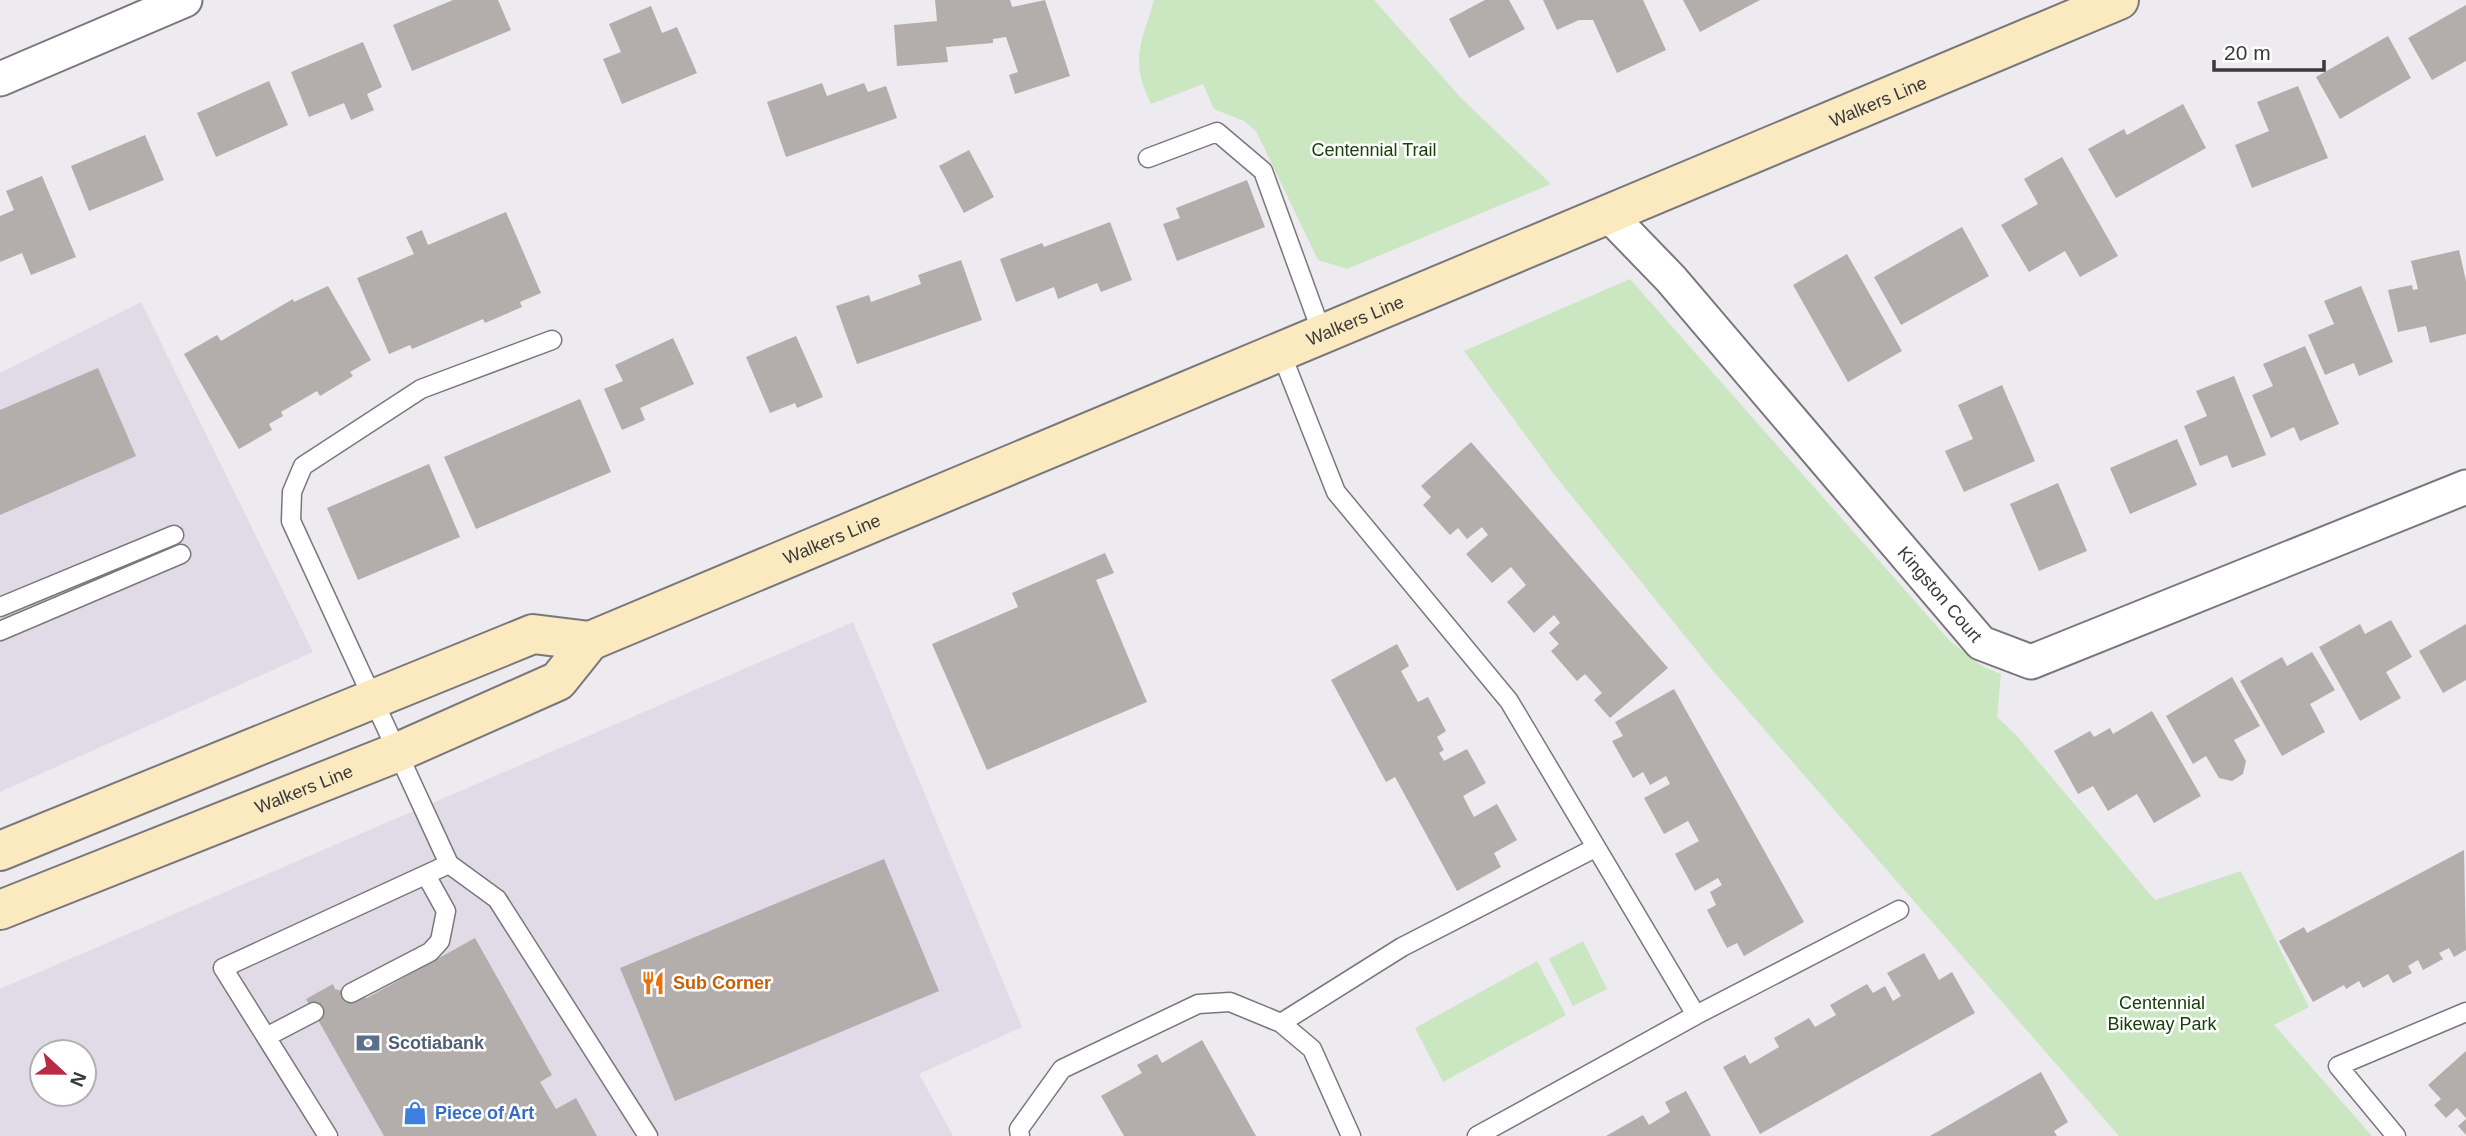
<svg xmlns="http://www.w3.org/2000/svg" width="2466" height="1136" font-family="Helvetica,sans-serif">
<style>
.built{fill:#e1dbe7;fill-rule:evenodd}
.green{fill:#cae7c2}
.building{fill:#b3adac}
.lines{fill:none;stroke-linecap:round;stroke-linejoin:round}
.service-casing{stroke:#7a777c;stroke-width:21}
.minor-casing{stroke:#7a777c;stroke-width:37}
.secondary-casing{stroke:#7a777c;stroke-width:42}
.service{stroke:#fff;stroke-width:18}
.minor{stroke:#fff;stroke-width:33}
.secondary{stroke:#fbe9bf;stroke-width:38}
.labels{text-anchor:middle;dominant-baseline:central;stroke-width:5;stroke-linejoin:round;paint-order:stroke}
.street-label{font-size:18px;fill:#3a393b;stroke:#fff}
.park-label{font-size:18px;fill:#164107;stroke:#fff}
.food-label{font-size:18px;font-weight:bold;fill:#c56008;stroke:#fff;text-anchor:start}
.service-label{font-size:18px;font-weight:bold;fill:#4e5e75;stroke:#fff;text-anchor:start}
.shop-label{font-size:18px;font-weight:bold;fill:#366cbe;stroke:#fff;text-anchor:start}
</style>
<rect width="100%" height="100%" fill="#edeaf0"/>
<!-- built -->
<path class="built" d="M141 302 313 652 0 792V373Z
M853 622 1022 1027 919 1074 953 1136H0V989ZM42 1052H84V1094H42Z"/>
<!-- green -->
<path class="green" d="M1154 0H1374L1462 99 1551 184 1347 269 1318 260 1256 131 1244 121 1214 109 1203 84 1151 104C1129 59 1142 43 1154 0Z
M1630 279 1950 641 1982 666 2001 674 1997 717 2017 736 2155 900 2241 871 2309 1007 2274 1025 2372 1136H2119L1714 672 1553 473 1464 351Z
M1583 941 1607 989 1573 1006 1549 959Z
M1537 961 1566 1015 1443 1082 1415 1028Z"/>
<!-- building -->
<path class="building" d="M453 0H498L511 30 412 71 393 25Z
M935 0H1010L1012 7 1045 0 1070 76 1015 94 1009 75 1018 72 1006 37 993 39V43L946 47 948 62 897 66 894 25 937 21Z
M1485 0H1509L1525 29 1469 58 1449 19Z
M1543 0H1643L1666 50 1617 73 1593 20H1579L1557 30Z
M1683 0H1760L1700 32Z
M2466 5V61L2432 80 2408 38Z
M651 6 662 33 677 27 697 73 622 104 603 59 621 52 609 24Z
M2388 36 2411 78 2340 119 2316 77Z
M363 42 382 87 367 94 374 110 351 120 344 103 309 117 291 72Z
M269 81 288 125 216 157 197 113Z
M822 83 827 96 864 83 868 92 886 86 897 118 786 157 767 102Z
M2298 86 2328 158 2252 188 2235 145 2269 131 2257 102Z
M2183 104 2206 148 2116 198 2088 149 2124 129 2127 135Z
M145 135 164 180 89 211 71 166Z
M969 150 994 197 964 213 939 166Z
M2062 157 2118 256 2080 277 2065 251 2029 272 2001 225 2038 204 2024 179Z
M42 176 76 257 31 275 22 253 0 262V216L14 210 6 191Z
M1247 180 1265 227 1177 261 1163 224 1180 218 1176 208Z
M506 212 541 293 520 302 522 307 485 323 483 319 412 349 410 345 389 354 357 278 414 254 406 237 422 230 428 245Z
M1110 222 1132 280 1101 292 1097 283 1058 299 1054 287 1016 302 1000 259 1042 243 1044 247Z
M1962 227 1989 276 1901 325 1874 277Z
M2459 250 2466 281V334L2430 343 2426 326 2398 332 2388 290 2412 285 2413 290 2418 289 2411 261Z
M1847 254 1902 351 1848 382 1793 285Z
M961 260 982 320 857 364 836 306 869 295 871 302 921 284 918 275Z
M328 286 371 360 350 372 353 376 320 396 317 391 281 412 283 416 269 424 272 430 239 449 184 354 217 335 221 341 293 299 294 302Z
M2361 286 2393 362 2359 376 2354 363 2325 375 2308 335 2334 324 2324 301Z
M796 336 823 397 797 408 795 403 770 413 746 357Z
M673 338 694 384 640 408 645 420 622 430 604 389 623 381 615 365Z
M2305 346 2339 424 2300 441 2294 427 2271 438 2252 395 2273 386 2263 364Z
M98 368 136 456 0 515V410Z
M2234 376 2266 455 2232 468 2227 455 2200 466 2184 426 2207 416 2196 391Z
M2002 385 2035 461 1964 492 1945 451 1973 439 1958 405Z
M580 399 611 472 476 529 444 457Z
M2177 439 2197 485 2130 514 2110 468Z
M1471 442 1668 668 1610 718 1594 700 1602 693 1585 674 1577 681 1551 651 1559 644 1549 633 1560 623 1554 615 1534 633 1507 602 1526 585 1511 567 1492 583 1466 554 1488 535 1482 527 1467 539 1458 528 1450 535 1423 505 1431 497 1421 486Z
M429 464 460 537 358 580 327 508Z
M2058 483 2087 551 2039 571 2010 504Z
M1105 553 1114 573 1096 580 1147 702 987 770 932 644 1018 607 1012 593Z
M2391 620 2412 657 2386 672 2401 698 2360 721 2319 647 2360 624 2365 634Z
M2466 624V680L2443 693 2419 651Z
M1397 644 1409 666 1401 671 1418 702 1428 697 1446 731 1437 737 1444 750 1439 753 1444 761 1467 749 1486 783 1463 796 1474 817 1497 804 1517 840 1494 853 1501 867 1457 891 1395 777 1386 782 1331 680Z
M2312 652 2335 690 2310 704 2325 732 2282 756 2240 681 2282 657 2287 666Z
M2232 677 2260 726 2234 740 2246 761 2243 774 2232 781 2219 778 2206 756 2193 764 2166 716Z
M1674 689 1804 922 1744 956 1737 943 1727 948 1707 910 1716 905 1710 892 1722 885 1718 878 1695 891 1675 854 1699 841 1688 821 1664 834 1644 798 1670 784 1666 776 1650 785 1643 772 1633 778 1612 741 1623 736 1615 722Z
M2152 711 2201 796 2154 823 2137 794 2108 811 2093 786 2078 794 2054 751 2090 731 2094 737 2110 728 2113 734Z
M2464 850 2466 950 2454 957 2449 948 2439 953 2443 959 2423 970 2418 960 2408 966 2412 973 2393 983 2388 974 2363 988 2359 981 2346 989 2344 985 2313 1002 2279 941 2304 927 2307 933Z
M884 859 939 991 675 1101 620 968Z
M475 938 552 1075 540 1082 556 1109 576 1098 597 1136H384L306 999 333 984 335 989 367 998Z
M1924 953 1939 980 1952 972 1975 1013 1760 1134 1723 1067 1745 1055 1750 1064 1779 1047 1774 1038 1809 1018 1815 1027 1836 1015 1830 1005 1867 984 1873 993 1885 986 1893 1001 1901 996 1887 973Z
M1202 1040 1256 1136H1124L1101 1096 1142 1073 1137 1065 1157 1054 1162 1063Z
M2466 1051V1118L2457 1108 2446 1118 2434 1105 2441 1099 2428 1085Z
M2041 1072 2068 1122 2054 1131 2057 1136H1930Z
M1686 1091 1711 1136H1606L1643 1115 1649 1125 1670 1112 1665 1102Z
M2466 1119V1135L2458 1126Z"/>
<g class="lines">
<!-- service casing -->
<g class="service-casing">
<path id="service" d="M1148 158 1217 132 1263 171 1323 336
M552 340 421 389 303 466 292 492 291 521 449 864 497 899 648 1136
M1281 353 1336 492 1509 701 1696 1015
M0 607 174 535
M0 631 181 554
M351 993 430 952 440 941 446 911 426 875
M1281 1023 1402 947 1595 848
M266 1037 314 1012
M328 1136 223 968 449 864
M1020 1136 1019 1129 1062 1069 1198 1004 1230 1002 1281 1023 1312 1049 1351 1136
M1477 1136 1696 1015 1899 910
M2396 1136 2338 1066 2466 1012"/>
</g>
<!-- minor casing -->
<g class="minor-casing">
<g id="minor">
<path d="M0 79 185 0"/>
<path id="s1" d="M1610 216 1671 279 1981 643 2031 662 2466 487"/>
</g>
</g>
<!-- secondary casing -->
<g class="secondary-casing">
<g id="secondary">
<path d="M0 851 533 634 590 641"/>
<path id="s2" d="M0 910 398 752 558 681 590 641C1099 426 1611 216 2119 0"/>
</g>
</g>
<!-- service -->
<use href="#service" class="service"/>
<!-- minor -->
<use href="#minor" class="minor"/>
<!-- secondary -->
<use href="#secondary" class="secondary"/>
</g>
<!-- icons -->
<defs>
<g id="restaurant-bare" transform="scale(1.89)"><path d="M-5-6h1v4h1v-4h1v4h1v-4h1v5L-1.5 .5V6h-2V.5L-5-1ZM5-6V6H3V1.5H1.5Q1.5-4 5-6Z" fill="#e8710a" stroke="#fff" stroke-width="2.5" paint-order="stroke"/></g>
<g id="bank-bare" transform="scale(1.89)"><path d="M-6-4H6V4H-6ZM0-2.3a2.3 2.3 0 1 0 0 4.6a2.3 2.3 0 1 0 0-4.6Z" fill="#5c6f8a" stroke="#fff" stroke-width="2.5" paint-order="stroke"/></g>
<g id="shop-bare" transform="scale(1.89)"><path d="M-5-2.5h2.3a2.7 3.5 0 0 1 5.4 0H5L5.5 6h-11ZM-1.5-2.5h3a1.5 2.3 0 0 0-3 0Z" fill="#3f7fe0" stroke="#fff" stroke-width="2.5" paint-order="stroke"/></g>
</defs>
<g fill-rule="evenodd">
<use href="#restaurant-bare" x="653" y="983"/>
<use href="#bank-bare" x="368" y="1043"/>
<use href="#shop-bare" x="415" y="1113"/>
</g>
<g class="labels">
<!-- street labels -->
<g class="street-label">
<text stroke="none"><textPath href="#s2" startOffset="2051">Walkers Line</textPath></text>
<text stroke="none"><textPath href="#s2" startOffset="1484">Walkers Line</textPath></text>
<text stroke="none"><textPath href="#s2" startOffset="917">Walkers Line</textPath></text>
<text stroke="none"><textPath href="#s1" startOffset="502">Kingston Court</textPath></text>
<text stroke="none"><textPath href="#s2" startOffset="327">Walkers Line</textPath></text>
</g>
<!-- park labels -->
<g class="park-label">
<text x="1374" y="150">Centennial Trail</text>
<text x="2162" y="1003">Centennial<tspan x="2162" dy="21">Bikeway Park</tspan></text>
</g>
<!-- food labels -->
<g class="food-label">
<text x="673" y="983">Sub Corner</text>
</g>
<!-- service labels -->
<g class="service-label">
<text x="388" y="1043">Scotiabank</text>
</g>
<!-- shop labels -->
<g class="shop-label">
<text x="435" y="1113">Piece of Art</text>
</g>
</g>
<!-- north arrow -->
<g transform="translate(63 1073) rotate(112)"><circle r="33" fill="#ffffff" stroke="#b0b0b1" stroke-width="2"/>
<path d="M0-5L12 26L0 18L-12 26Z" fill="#bb2a47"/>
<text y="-10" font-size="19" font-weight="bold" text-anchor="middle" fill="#3a393b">N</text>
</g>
<!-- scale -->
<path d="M2214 60v10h110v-10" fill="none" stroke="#3a393b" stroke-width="3.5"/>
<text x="2224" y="60" font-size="21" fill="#3a393b" stroke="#ffffff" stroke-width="5" paint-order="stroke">20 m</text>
</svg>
